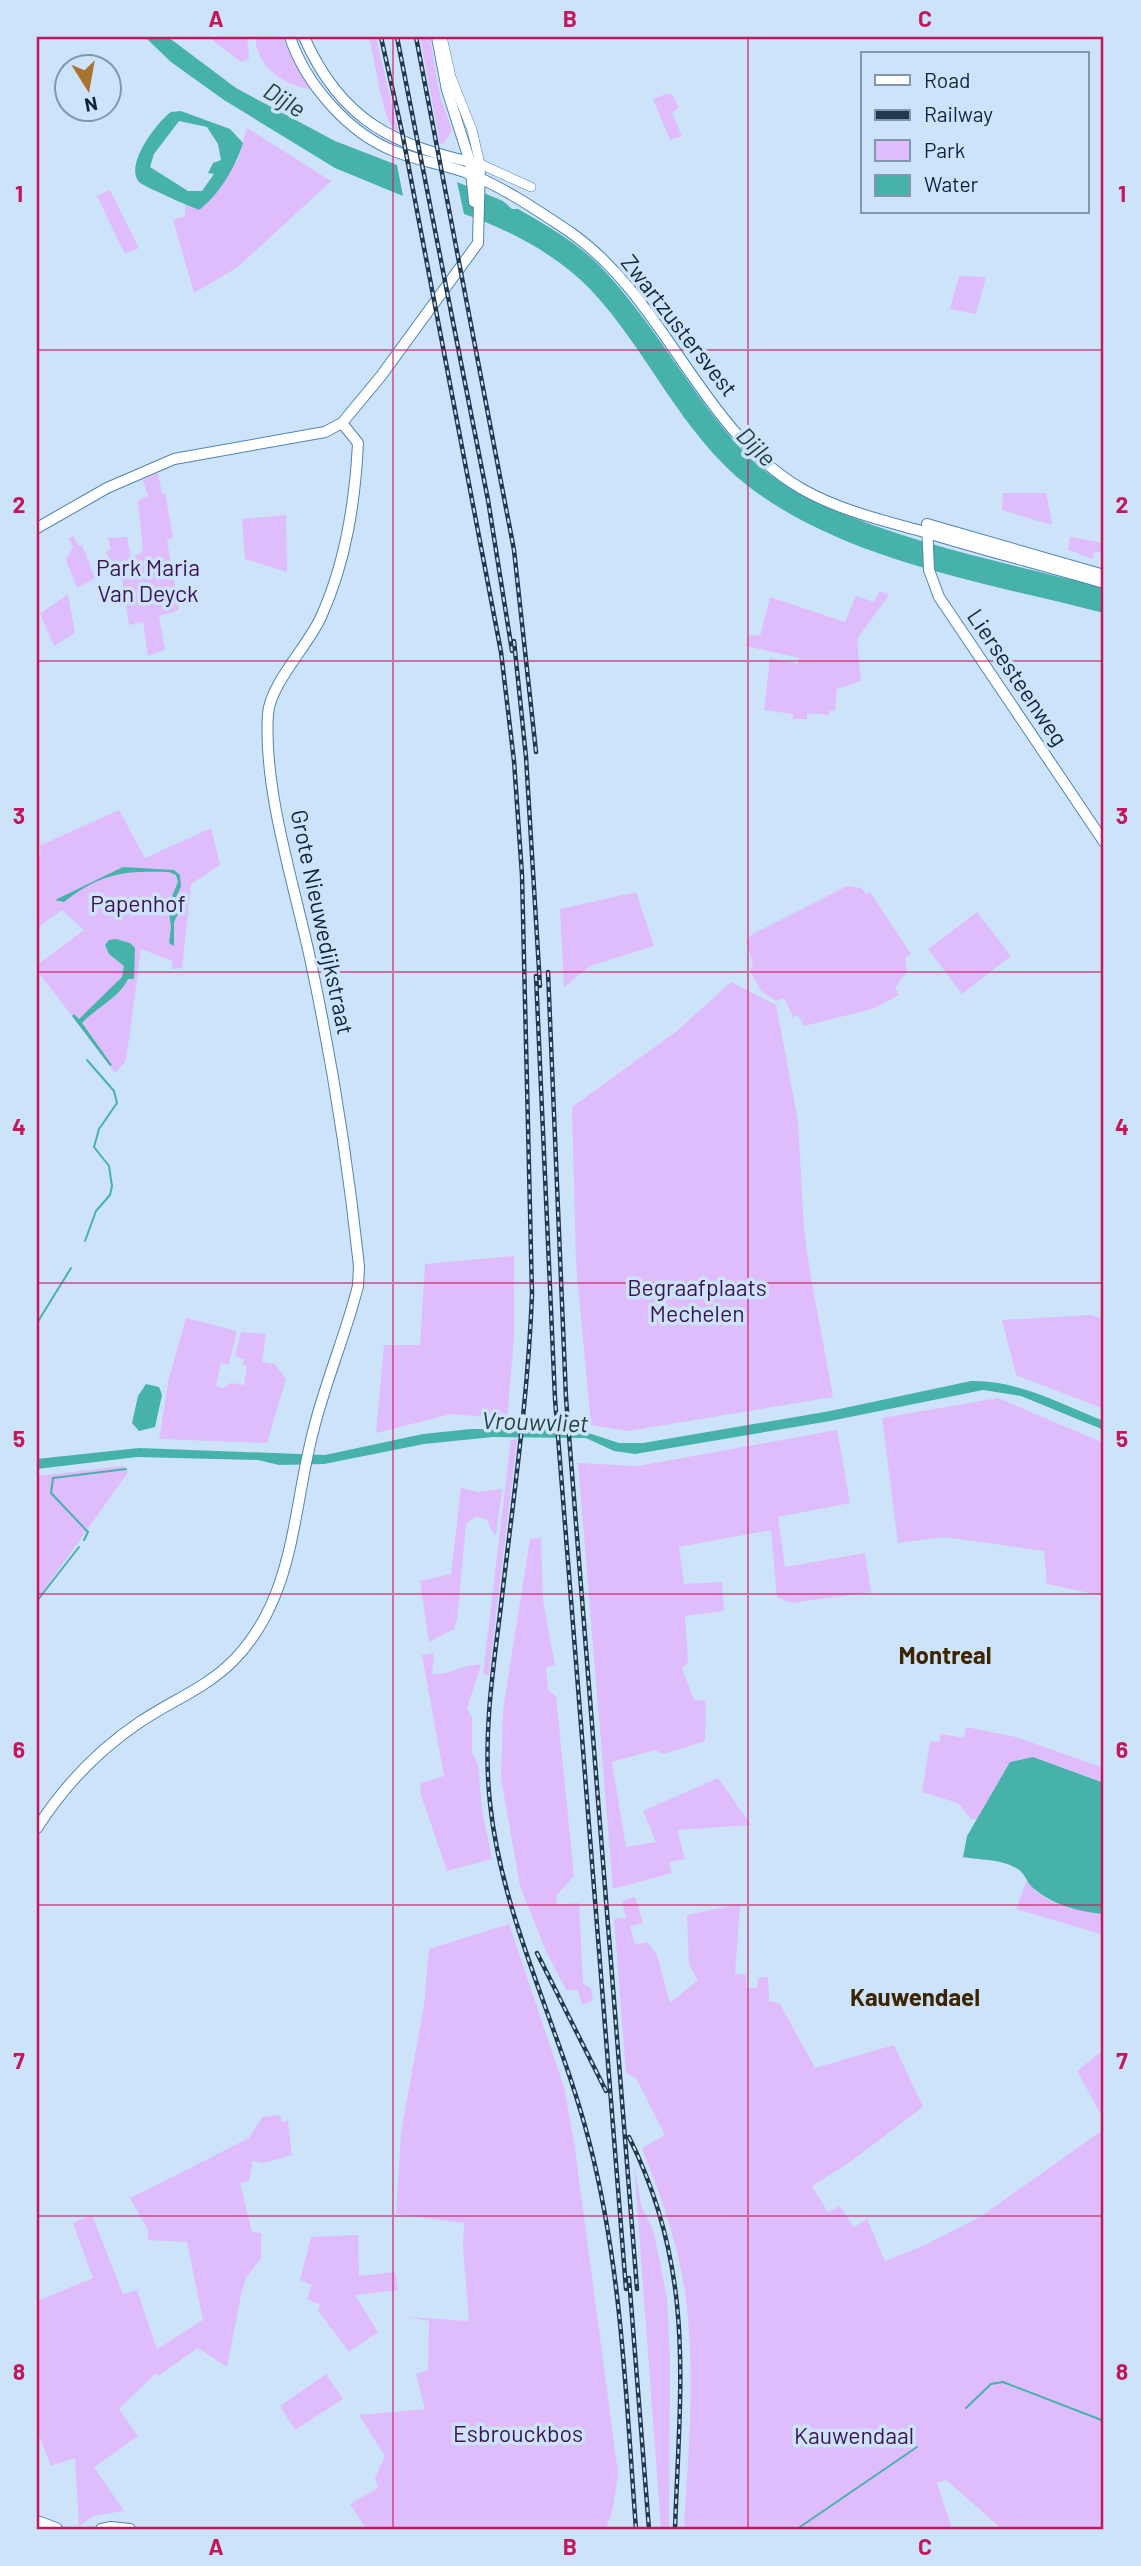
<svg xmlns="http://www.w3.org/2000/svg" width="1141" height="2566" font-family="Barlow,sans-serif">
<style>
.green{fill:#dfbdfd}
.water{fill:#47b2aa;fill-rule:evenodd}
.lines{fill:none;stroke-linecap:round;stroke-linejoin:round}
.stream{stroke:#47b2aa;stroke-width:2}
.minor-casing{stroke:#4f84b7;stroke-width:10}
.major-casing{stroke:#4f84b7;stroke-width:12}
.highway-casing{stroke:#4f84b7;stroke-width:14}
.minor{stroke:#fff;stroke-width:9}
.major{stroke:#fff;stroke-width:10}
.highway{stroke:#fff;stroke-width:12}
.rail-casing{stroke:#22394d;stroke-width:4.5}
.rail{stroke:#cde3f9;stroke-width:2;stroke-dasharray:5;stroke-linecap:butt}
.grid{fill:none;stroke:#c2185b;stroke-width:2;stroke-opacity:0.55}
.labels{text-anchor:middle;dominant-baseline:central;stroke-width:7;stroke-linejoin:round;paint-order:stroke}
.street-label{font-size:23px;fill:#0d2438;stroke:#cde3f9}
.park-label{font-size:23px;fill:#3c1356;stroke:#cde3f9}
.water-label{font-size:24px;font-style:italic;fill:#21423f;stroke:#cde3f9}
.neighbourhood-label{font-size:24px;font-weight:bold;fill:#3d2402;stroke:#cde3f9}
.neatline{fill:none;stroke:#c2185b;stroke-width:2.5}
.grid-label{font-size:23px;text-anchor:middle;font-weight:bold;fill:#c2185b}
</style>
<rect width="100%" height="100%" fill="#cde3f9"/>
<!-- green -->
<path class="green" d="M208 37H247L249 58 241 62Z
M255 37H282L294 62 315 90C285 86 257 69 255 37Z
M368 37H376L398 131C381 126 376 55 368 37Z
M420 37H430L440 96 452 130 444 143 440 144Z
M666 94H672L679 108 672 112 682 136 670 140 653 99Z
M247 128 331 181 238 267 194 293 173 220 185 216V205L199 210 238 160Z
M110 190 139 248 125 254 97 196Z
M959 276 986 277 976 314 950 309Z
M158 473 162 493H165L173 537 167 540 179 610 159 616 165 650 148 656 143 622 129 625 120 565 113 569 106 552 111 549 108 538 127 537 131 558 143 552 138 501 148 496 143 480Z
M1003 493H1046L1052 525 1002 510Z
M286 515 287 572 245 559 242 519Z
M73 536 79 546 82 545 95 578 77 588 66 560 73 547 68 538Z
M1070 537 1104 543V553L1094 551 1093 559 1068 550Z
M880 591 889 595 857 639 861 681 837 689 835 710 829 711V715L807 713V719H793V714L764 710 770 658 798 664 799 658 746 646 749 635 760 636 770 597 845 622 856 596 874 602Z
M68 594 75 633 54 646 40 614Z
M119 810 145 858 211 828 220 865 191 884 182 968 172 969V961L141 949 126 1061 115 1073 37 970V965L84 930 62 910 37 928V857L41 853 39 846Z
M847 886 861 888 867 894 870 892 911 954 905 958 907 971 895 988 899 995 872 1009 804 1026 798 1015 793 1017 784 998 776 1001 761 991 750 971 753 963 746 942 751 935Z
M636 892 654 946 590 966 564 987 560 909Z
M977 912 1011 956 962 994 928 949Z
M731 982 776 1005 798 1121 804 1229 810 1272 833 1397 628 1431 591 1425 576 1263 572 1107 677 1031Z
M514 1256V1338L507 1419 451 1414 376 1433 384 1345H420L425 1264Z
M1091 1315 1104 1319V1409L1016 1375 1002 1320Z
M186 1318 237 1331 229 1365 221 1363 216 1386 223 1388 231 1383 244 1385 247 1366 243 1365 244 1359 235 1356 241 1332 266 1334 262 1362 275 1364 286 1379 267 1443 159 1439 169 1378Z
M998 1398 1104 1443V1596L1047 1584 1044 1551 944 1537 898 1543 882 1418Z
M837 1430 850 1503 778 1517 785 1567 865 1553 871 1592 791 1603 777 1597 771 1530 679 1547 684 1584 722 1582 724 1611 685 1616 688 1663 682 1668 694 1700 706 1701 705 1741 664 1754 655 1750 612 1762 626 1847 656 1842 643 1811 718 1778 751 1825 677 1830 685 1859 669 1862 672 1873 613 1889 578 1463 638 1466Z
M517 1439 489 1675 483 1674 511 1440Z
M123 1466 129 1471 37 1600V1476Z
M461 1488 478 1492 502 1489 496 1535C486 1528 493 1516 475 1517L466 1524 457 1620 454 1629 429 1642 420 1581 451 1574Z
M541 1538 543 1600 555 1665 546 1667 548 1690 556 1696 574 1876 556 1896 557 1905 579 1903 583 1984 591 1988 593 2000 582 2005 578 1990H566L546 1951 520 1886 501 1778 503 1710 530 1539Z
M434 1653 432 1674C451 1676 463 1663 481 1665L467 1708 472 1718V1753L478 1764 482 1809 492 1859 447 1871 420 1792 421 1783 444 1776 422 1655Z
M966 1727 1016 1737 1104 1768V1783L1033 1757 1010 1762 977 1819H971L958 1803 922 1792 930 1741 939 1742 941 1734 964 1738Z
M1027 1880C1040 1904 1079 1912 1104 1914V1935L1016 1909Z
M635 1897 643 1923 630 1926 635 1945 647 1942 657 1955 670 2003 698 1980 689 1964 687 1915 740 1904 735 1974 746 1975V1988H757L758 1978 768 1977 769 2001 780 2004 815 2068 894 2045 923 2107 850 2162 812 2186 828 2212 840 2206 854 2227 867 2219 885 2261 925 2245 980 2217 1104 2129V2529H1002L946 2480 937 2483 952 2529H684C688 2456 695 2382 687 2309 682 2254 662 2199 642 2148L665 2135 636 2078 626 2073 614 1919 626 1918 622 1901Z
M509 1924 564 2087 574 2142 618 2473 613 2508 606 2529H366L350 2504 378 2488 375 2478 385 2456 359 2415 425 2409 416 2374 428 2370 429 2321 408 2317 469 2321 463 2247 464 2223 396 2214 401 2133 424 2005 429 1949Z
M1104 2049V2120L1077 2071Z
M280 2115 282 2122 288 2121 292 2155 264 2163 253 2161 249 2181 240 2183 252 2232 261 2233V2258L246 2278 241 2295 227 2367 198 2348 158 2376 156 2373 119 2409 138 2436 94 2467 124 2511 93 2516 79 2526 75 2458 51 2466 37 2430V2301L93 2278 73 2223 92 2215 123 2294 137 2290 157 2349 203 2320 187 2242 148 2240V2230L130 2198 249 2138 262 2117Z
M634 2164 641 2205 654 2233 667 2298 670 2360 669 2529H661Z
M358 2235 359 2276 395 2272 398 2290 355 2295 378 2332 349 2352 318 2311 320 2305 307 2299 312 2285 300 2280 311 2237Z
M326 2374 343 2399 295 2430 280 2406Z"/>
<!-- water -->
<path class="water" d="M145 37H168L236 88 335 141 397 165 403 196 335 168 224 100 171 62Z
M181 111 230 129 243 143C236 166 219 195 199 210 191 207 143 186 139 182 124 165 157 122 171 112ZM179 121 207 127 218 144 221 160 213 163 208 173 214 174 202 191H188L150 167 154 154Z
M457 182 503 201 512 209H518C546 225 574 241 597 263 653 320 690 394 744 452 815 528 1004 561 1104 588V613C988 583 845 561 748 486 681 434 648 350 590 289 557 255 508 229 464 214Z
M123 867 174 870 180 875 181 887 173 903 178 914 174 922V946L169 943 171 927 168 906 178 882 176 875 169 872C122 871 102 873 64 902L55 900Z
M116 939 130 943 135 948 134 979H128C118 999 98 1006 82 1023L112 1065 110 1066 72 1016 74 1014 79 1019 122 977 124 966 109 954 105 945 109 940Z
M971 1381C1018 1380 1061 1404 1104 1421V1430L1021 1396 983 1390 830 1421 635 1454 614 1451 586 1438 493 1437 424 1444 324 1464 279 1465 258 1460 137 1457 37 1469V1459L139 1448 325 1455 423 1434 471 1429H576L619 1443H643L830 1411Z
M146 1384 159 1387 162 1395 155 1427 139 1431 132 1423 138 1396Z
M1033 1757 1104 1783V1914C1079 1912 1053 1905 1033 1888 1026 1882 1025 1872 1016 1868 1001 1859 979 1860 963 1857L967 1836 1010 1762Z"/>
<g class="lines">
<!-- stream -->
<path class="stream" d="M85 1241 96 1211 110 1195 112 1186 109 1166 94 1147 99 1129 117 1103 114 1091 87 1060
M37 1323 71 1268
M84 1540 88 1532 51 1493 53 1478 126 1469
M37 1601 79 1547
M966 2408 991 2384 1003 2382 1104 2421
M797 2529 917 2447"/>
<!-- minor casing -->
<g class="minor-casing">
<path id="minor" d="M442 37 451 77 472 130 480 164 531 187"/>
</g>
<!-- major casing -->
<g class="major-casing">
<path id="major" d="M290 37C305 83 348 133 394 151 418 161 445 164 470 174 505 188 538 211 570 232 666 299 700 430 802 489 839 510 881 520 921 531 982 550 1043 565 1104 583
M437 37 447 90 470 162 474 202
M37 528 107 488 174 459 325 432 342 423 381 376 478 243 480 164C394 146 341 121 304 37
M1104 575 927 524 929 570 939 597 1104 842
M37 1828C64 1786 98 1750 140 1722 171 1701 206 1688 233 1661 296 1597 292 1510 314 1428 326 1380 346 1334 358 1286L359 1266C348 1163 332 1060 310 958 294 884 263 789 268 714 270 684 308 646 321 617 346 562 355 503 358 443L342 423
M101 2529 111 2527 130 2529"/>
</g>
<!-- highway casing -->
<g class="highway-casing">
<path id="highway" d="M37 2522 56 2529"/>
</g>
<!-- minor -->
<use href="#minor" class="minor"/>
<!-- major -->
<use href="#major" class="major"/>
<!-- highway -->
<use href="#highway" class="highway"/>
<!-- rail casing -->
<g class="rail-casing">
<path id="rail" d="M381 37 402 132 501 652 514 761 522 875 532 1294C528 1401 512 1507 500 1614 492 1676 483 1739 490 1803 502 1919 560 2028 589 2141 622 2268 626 2400 636 2529
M397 37 488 500 512 651
M416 37 514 550 536 752
M514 641 526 757 540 986
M548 972 566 1398 637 2289
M536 976 555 1399 626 2289
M537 1953 606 2091
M629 2137C696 2272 680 2385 675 2529
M629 2278 649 2529"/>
</g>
<!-- rail -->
<use href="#rail" class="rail"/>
</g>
<!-- grid -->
<path class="grid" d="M393 37V2529M748 37V2529M37 350H1104M37 661H1104M37 972H1104M37 1283H1104M37 1594H1104M37 1905H1104M37 2216H1104"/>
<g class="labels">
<!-- street labels -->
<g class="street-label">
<text transform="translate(680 325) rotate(52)">Zwartzustersvest</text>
<text transform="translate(1018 677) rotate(56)">Liersesteenweg</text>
<text transform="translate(323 922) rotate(78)">Grote Nieuwedijkstraat</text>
</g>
<!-- park labels -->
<g class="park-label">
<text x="148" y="567">Park Maria<tspan x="148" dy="26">Van Deyck</tspan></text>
<text x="138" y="903">Papenhof</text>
<text x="697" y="1287">Begraafplaats<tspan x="697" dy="26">Mechelen</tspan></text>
<text x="518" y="2433">Esbrouckbos</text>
<text x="854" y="2435">Kauwendaal</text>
</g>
<!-- water labels -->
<g class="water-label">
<text transform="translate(285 99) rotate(32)">Dijle</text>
<text transform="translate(757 446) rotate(45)">Dijle</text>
<text transform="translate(535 1421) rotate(2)">Vrouwvliet</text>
</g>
<!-- neighbourhood labels -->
<g class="neighbourhood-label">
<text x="945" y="1654">Montreal</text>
<text x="915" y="1996">Kauwendael</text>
</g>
</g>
<!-- border -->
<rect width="1141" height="2566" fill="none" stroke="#cde3f9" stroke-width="77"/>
<!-- legend -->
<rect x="861" y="52" width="228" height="161" fill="#cde3f9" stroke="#8097ac" stroke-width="2"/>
<rect x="875" y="75" width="35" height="10" fill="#ffffff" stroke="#8097ac" stroke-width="2"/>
<text x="924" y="88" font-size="21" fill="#0d2438">Road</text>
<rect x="875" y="110" width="35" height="10" fill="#22394d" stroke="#8097ac" stroke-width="2"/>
<text x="924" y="122" font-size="21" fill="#0d2438">Railway</text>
<rect x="875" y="140" width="35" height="21" fill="#dfbdfd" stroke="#8097ac" stroke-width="2"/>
<text x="924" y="158" font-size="21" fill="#0d2438">Park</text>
<rect x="875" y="175" width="35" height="21" fill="#47b2aa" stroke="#8097ac" stroke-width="2"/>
<text x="924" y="192" font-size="21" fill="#0d2438">Water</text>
<!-- north arrow -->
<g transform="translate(88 88) rotate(169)"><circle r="33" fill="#cde3f9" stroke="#8097ac" stroke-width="2"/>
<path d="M0-5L12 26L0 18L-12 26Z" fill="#a9732e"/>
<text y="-10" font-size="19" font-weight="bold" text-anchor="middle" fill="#0d2438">N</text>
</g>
<rect x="38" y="38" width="1064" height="2490" class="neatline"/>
<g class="grid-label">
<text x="216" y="27">A</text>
<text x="570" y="27">B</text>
<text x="925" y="27">C</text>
<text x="19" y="202">1</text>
<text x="1122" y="202">1</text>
<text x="19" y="513">2</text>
<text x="1122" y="513">2</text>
<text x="19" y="824">3</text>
<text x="1122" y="824">3</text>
<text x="19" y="1135">4</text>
<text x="1122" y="1135">4</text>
<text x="19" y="1447">5</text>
<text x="1122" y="1447">5</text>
<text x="19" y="1758">6</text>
<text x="1122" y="1758">6</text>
<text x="19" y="2069">7</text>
<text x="1122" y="2069">7</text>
<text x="19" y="2380">8</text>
<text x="1122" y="2380">8</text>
<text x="216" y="2555">A</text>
<text x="570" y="2555">B</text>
<text x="925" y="2555">C</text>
</g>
</svg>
